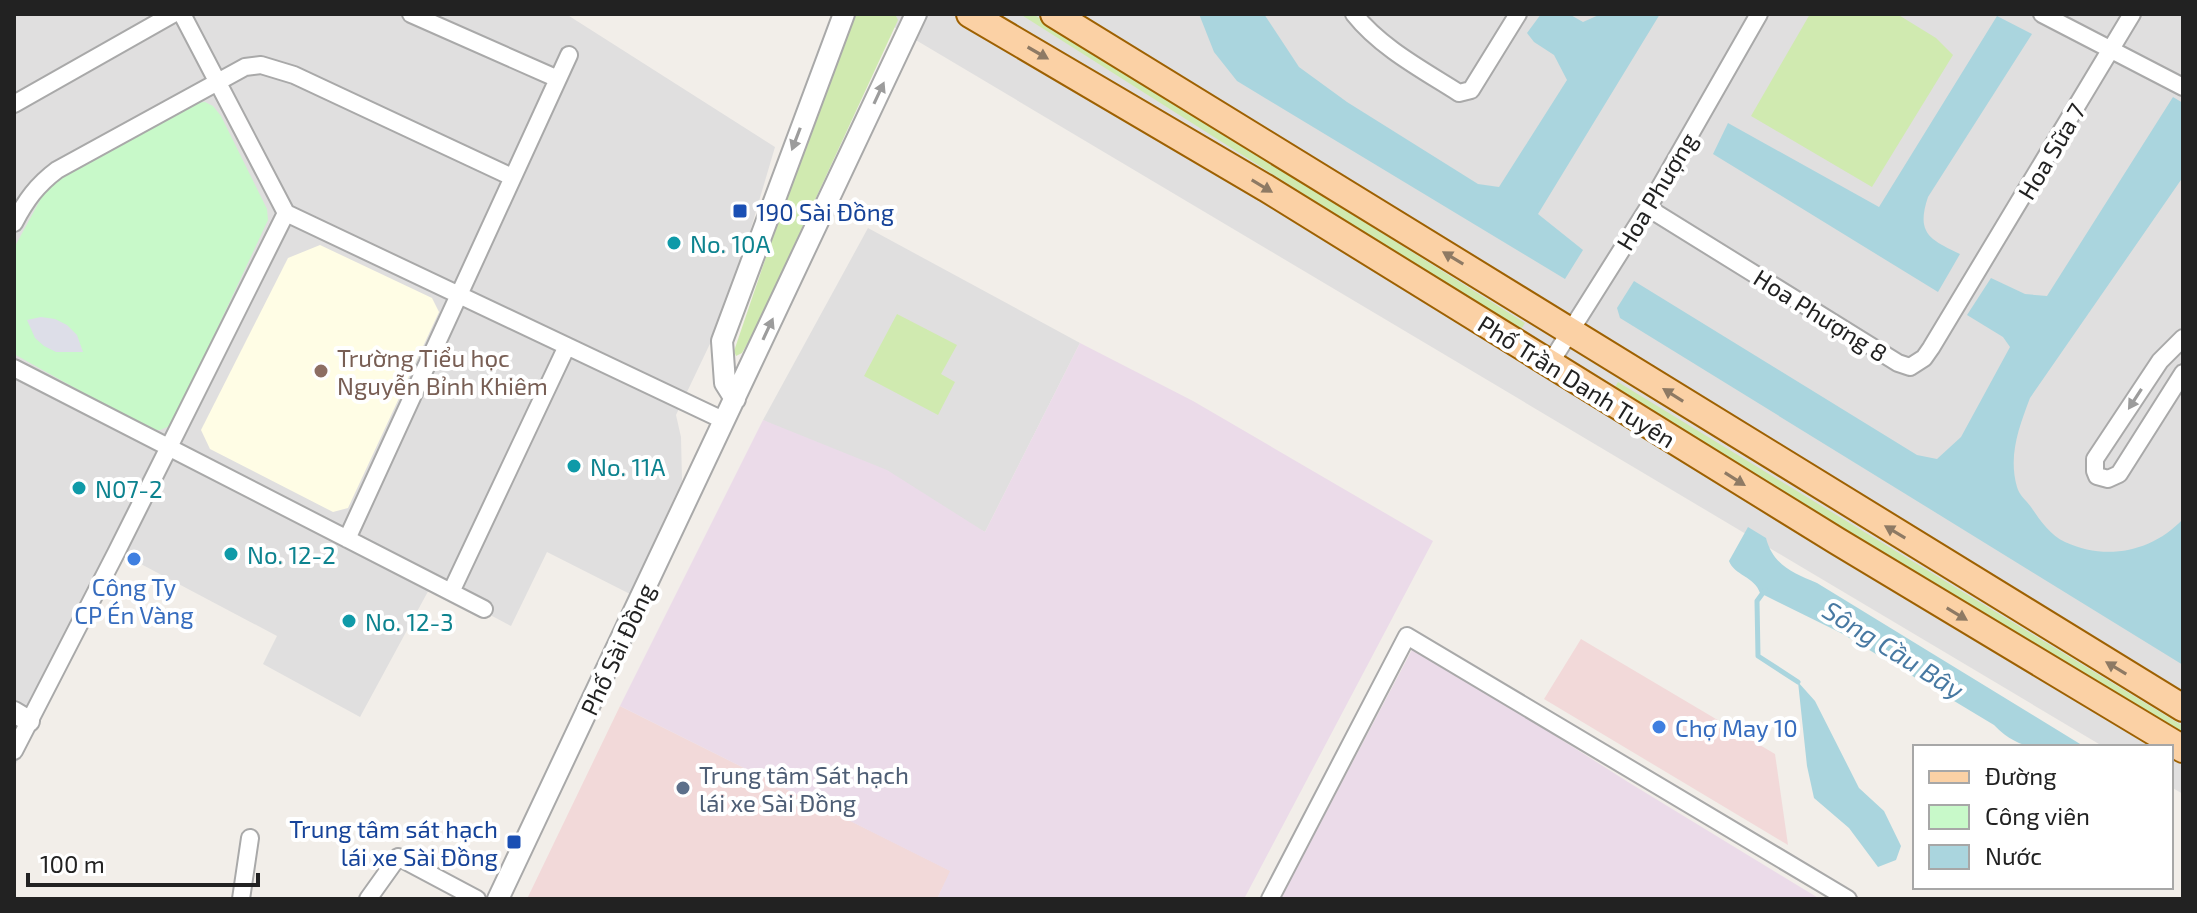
<svg xmlns="http://www.w3.org/2000/svg" width="2197" height="913" font-family="'Exo 2',sans-serif">
<style>
.residential{fill:#e0dfdf}
.commercial{fill:#f2d9d9}
.industrial{fill:#ebdbe9}
.education{fill:#fffde5}
.grass{fill:#d0eab0}
.park{fill:#c8f9c9}
.plaza{fill:#dddee8}
.water{fill:#aad5de}
.lines{fill:none;stroke-linecap:round;stroke-linejoin:round}
.stream{stroke:#aad5de;stroke-width:5}
.minor-casing{stroke:#a9a9a9;stroke-width:20}
.tertiary-casing{stroke:#a9a9a9;stroke-width:24}
.primary-casing{stroke:#9e6102;stroke-width:30}
.minor{stroke:#fff;stroke-width:16}
.tertiary{stroke:#fff;stroke-width:20}
.primary{stroke:#fbd1a5;stroke-width:26}
.oneway{fill:#8e7a64}
.oneway2{fill:#9c9c9c}
.transit-dot{fill:#1a4fb4;stroke:#fff;stroke-width:3}
.culture-dot{fill:#0f9aa8;stroke:#fff;stroke-width:3}
.education-dot{fill:#8d6e63;stroke:#fff;stroke-width:3}
.shop-dot{fill:#3f7fe0;stroke:#fff;stroke-width:3}
.service-dot{fill:#5c6f8a;stroke:#fff;stroke-width:3}
.labels{text-anchor:middle;dominant-baseline:central;stroke-width:8;stroke-linejoin:round;paint-order:stroke}
.street-label{font-size:24px;fill:#222;stroke:#fff}
.transit-label{font-size:24px;fill:#164399;stroke:#fff;text-anchor:start}
.culture-label{font-size:24px;fill:#0d838f;stroke:#fff;text-anchor:start}
.education-label{font-size:24px;fill:#785e54;stroke:#fff;text-anchor:start}
.shop-label{font-size:24px;fill:#366cbe;stroke:#fff}
.service-label{font-size:24px;fill:#4e5e75;stroke:#fff;text-anchor:start}
.water-label{font-size:26px;font-style:italic;fill:#4879a2;stroke:#fff}
</style>
<rect width="100%" height="100%" fill="#f2eee9"/>
<!-- residential -->
<path class="residential" d="M14 14H566L775 147 728 306 676 415 681 437 682 481 630 594 547 552 511 626 432 584 360 717 263 664 277 636 122 554 14 768Z
M872 14H2183V794L2171 787V747H2104Z
M868 228 1080 343 985 532 763 420Z"/>
<!-- commercial -->
<path class="commercial" d="M1581 639 1775 754 1788 845 1544 699Z
M620 706 951 871 937 899H527Z"/>
<!-- industrial -->
<path class="industrial" d="M1080 343 1193 401 1433 541 1244 899H937L950 871 620 706 763 420 887 470 985 532Z
M1414 646 1628 782 1820 899H1280Z"/>
<!-- education -->
<path class="education" d="M320 245 432 298 439 312 348 508 333 512 210 449 201 430 288 258Z"/>
<!-- grass -->
<path class="grass" d="M849 14H895L898 20 755 330 742 353 736 356 734 351Z
M1020 14H1033L1525 323 1520 331Z
M1810 14H1897L1936 38 1953 55 1872 187 1751 116Z
M897 314 957 345 941 374 955 382 938 415 864 376Z
M1618 382 2183 726V736L1614 389Z"/>
<!-- park -->
<path class="park" d="M205 102 213 106 221 116 267 209 268 220 172 425 160 430H150L14 354V248L45 191 74 169 195 103Z"/>
<!-- plaza -->
<path class="plaza" d="M41 317 55 319 67 325 77 335 83 352H56L44 346 35 338 27 320Z"/>
<!-- water -->
<path class="water" d="M1199 14H1264L1299 67 1347 102 1478 184 1499 187 1567 80 1554 55 1534 42 1527 33 1541 14H1569L1583 22 1601 14H1660L1538 214 1583 250 1565 279 1237 81 1214 52Z
M1997 16 2032 34 1928 197C1916 233 1929 239 1960 254L1938 292 1713 154 1728 123 1879 207Z
M2173 97 2183 103V177L2030 398C2019 427 2008 456 2017 487 2019 495 2026 500 2031 507 2040 520 2050 535 2065 542 2106 561 2152 552 2183 519V665L1620 318 1617 308 1634 281 1917 455 1937 459 1961 437 2010 347 2003 337 1967 315 1991 278 2025 294 2047 296Z
M1748 527 1766 538C1773 565 1793 573 1817 583L2085 747C2047 747 2023 755 1994 725L1841 633 1760 593C1755 577 1734 575 1729 561Z
M1798 682 1815 701 1859 788 1884 811 1901 846 1896 860 1878 867 1849 828 1814 798 1807 766Z"/>
<g class="lines">
<!-- stream -->
<path class="stream" d="M1765 590 1757 601 1758 656 1798 682"/>
<!-- minor casing -->
<g class="minor-casing">
<path id="minor" d="M182 14 286 213
M411 14 558 79
M1354 14C1381 48 1423 70 1459 93L1471 90 1518 14
M2042 14 2183 87
M14 104 173 14
M1648 208 1898 363 1910 367 1924 358 1931 348 2132 14
M286 213 725 421
M14 223C26 200 37 185 57 170L245 67 261 65 294 75 512 177
M2183 338 2160 361 2095 459V471L2097 476 2108 479 2119 474 2183 373
M1549 365 1648 208 1759 14
M14 368 484 609
M347 539 569 55
M451 592 567 346
M14 751 116 553 286 213
M241 899 250 838
M368 899 398 857 477 899
M1270 899 1407 636 1848 899"/>
</g>
<!-- tertiary casing -->
<g class="tertiary-casing">
<path id="tertiary" d="M735 399 725 383 722 341 844 14
M14 712 29 721
M498 899 916 14"/>
</g>
<!-- primary casing -->
<g class="primary-casing">
<path id="primary" d="M970 14 1266 188 1837 541 2183 749
M1054 14 2183 708"/>
</g>
<!-- minor -->
<use href="#minor" class="minor"/>
<!-- tertiary -->
<use href="#tertiary" class="tertiary"/>
<!-- primary -->
<use href="#primary" class="primary"/>
</g>
<!-- one-way arrows -->
<defs><path id="oneway-solid" d="M-6-.8H1V-3.2L6.5 0L1 3.2V.8H-6Z" transform="scale(2)"/></defs>
<g class="oneway">
<use href="#oneway-solid" transform="translate(1038 53) rotate(30)"/>
<use href="#oneway-solid" transform="translate(1262 186) rotate(31)"/>
<use href="#oneway-solid" transform="translate(1453 258) rotate(-149)"/>
<use href="#oneway-solid" transform="translate(1673 395) rotate(-148)"/>
<use href="#oneway-solid" transform="translate(1735 479) rotate(32)"/>
<use href="#oneway-solid" transform="translate(1895 532) rotate(-149)"/>
<use href="#oneway-solid" transform="translate(1957 614) rotate(31)"/>
<use href="#oneway-solid" transform="translate(2116 668) rotate(-149)"/>
</g>
<g class="oneway2">
<use href="#oneway-solid" transform="translate(879 93) rotate(-65)"/>
<use href="#oneway-solid" transform="translate(796 139) rotate(111)"/>
<use href="#oneway-solid" transform="translate(768 329) rotate(-65)"/>
<use href="#oneway-solid" transform="translate(2135 399) rotate(123)"/>
</g>
<!-- markers -->
<g class="transit-dot">
<rect x="732" y="203" width="16" height="16" rx="4"/>
<rect x="506" y="834" width="16" height="16" rx="4"/>
</g>
<g class="culture-dot">
<circle cx="674" cy="243" r="8"/>
<circle cx="574" cy="466" r="8"/>
<circle cx="79" cy="488" r="8"/>
<circle cx="231" cy="554" r="8"/>
<circle cx="349" cy="621" r="8"/>
</g>
<circle class="education-dot" cx="321" cy="371" r="8"/>
<g class="shop-dot">
<circle cx="134" cy="559" r="8"/>
<circle cx="1659" cy="727" r="8"/>
</g>
<circle class="service-dot" cx="683" cy="788" r="8"/>
<g class="labels">
<!-- street labels -->
<g class="street-label">
<text transform="translate(2051 151) rotate(-59)">Hoa Sữa 7</text>
<text transform="translate(1656 191) rotate(-59)">Hoa Phượng</text>
<text transform="translate(1821 315) rotate(32)">Hoa Phượng 8</text>
<text transform="translate(1577 381) rotate(32)">Phố Trần Danh Tuyên</text>
<text transform="translate(617 649) rotate(-65)">Phố Sài Đồng</text>
</g>
<!-- transit labels -->
<g class="transit-label">
<text x="756" y="211">190 Sài Đồng</text>
<text x="498" y="828" text-anchor="end">Trung tâm sát hạch<tspan x="498" dy="28">lái xe Sài Đồng</tspan></text>
</g>
<!-- culture labels -->
<g class="culture-label">
<text x="690" y="243">No. 10A</text>
<text x="590" y="466">No. 11A</text>
<text x="95" y="488">N07-2</text>
<text x="247" y="554">No. 12-2</text>
<text x="365" y="621">No. 12-3</text>
</g>
<!-- education labels -->
<g class="education-label">
<text x="337" y="357">Trường Tiểu học<tspan x="337" dy="28">Nguyễn Bỉnh Khiêm</tspan></text>
</g>
<!-- shop labels -->
<g class="shop-label">
<text x="134" y="586">Công Ty<tspan x="134" dy="28">CP Én Vàng</tspan></text>
<text x="1675" y="727" text-anchor="start">Chợ May 10</text>
</g>
<!-- service labels -->
<g class="service-label">
<text x="699" y="774">Trung tâm Sát hạch<tspan x="699" dy="28">lái xe Sài Đồng</tspan></text>
</g>
<!-- water labels -->
<g class="water-label">
<text transform="translate(1894 649) rotate(32)">Sông Cầu Bây</text>
</g>
</g>
<!-- border -->
<rect width="2197" height="913" fill="none" stroke="#222222" stroke-width="32"/>
<!-- legend -->
<rect x="1913" y="745" width="260" height="144" fill="#ffffff" stroke="#a7a7a7" stroke-width="2"/>
<rect x="1929" y="771" width="40" height="12" fill="#fbd1a5" stroke="#a7a7a7" stroke-width="2"/>
<text x="1985" y="785" font-size="24" fill="#222222">Đường</text>
<rect x="1929" y="805" width="40" height="24" fill="#c8f9c9" stroke="#a7a7a7" stroke-width="2"/>
<text x="1985" y="825" font-size="24" fill="#222222">Công viên</text>
<rect x="1929" y="845" width="40" height="24" fill="#aad5de" stroke="#a7a7a7" stroke-width="2"/>
<text x="1985" y="865" font-size="24" fill="#222222">Nước</text>
<!-- scale -->
<path d="M28 873v12h230v-12" fill="none" stroke="#222222" stroke-width="4"/>
<text x="40" y="873" font-size="24" fill="#222222" stroke="#ffffff" stroke-width="6" paint-order="stroke">100 m</text>
</svg>
